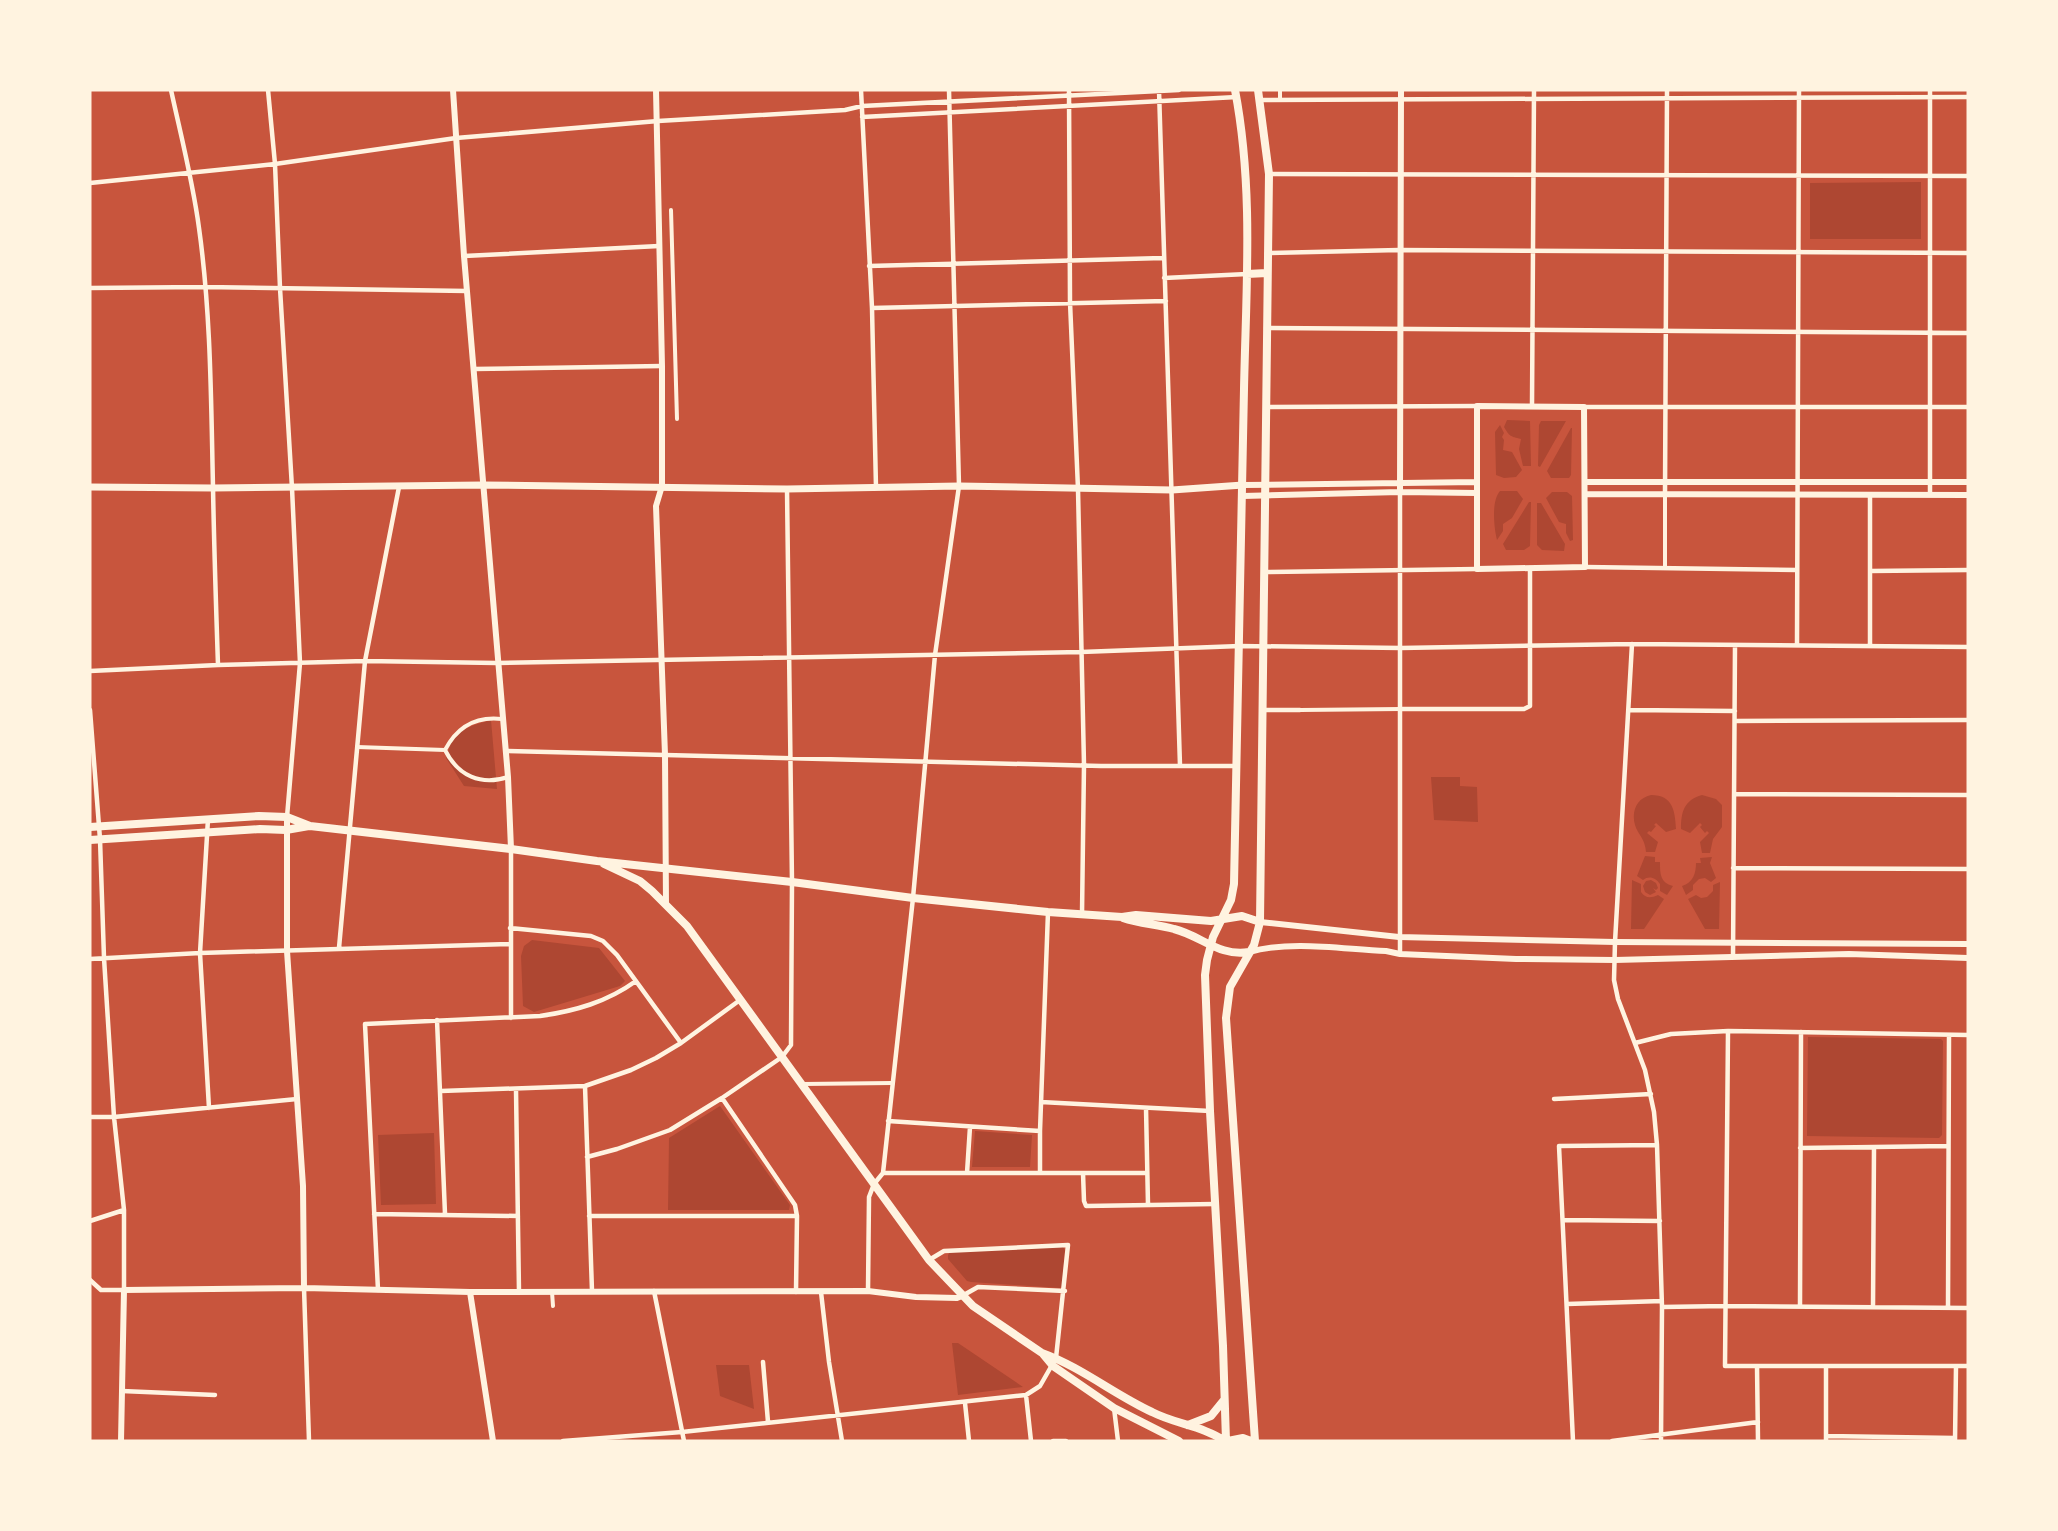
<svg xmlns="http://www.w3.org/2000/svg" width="2058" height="1531" font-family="Overpass,sans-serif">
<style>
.green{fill:#ae4732}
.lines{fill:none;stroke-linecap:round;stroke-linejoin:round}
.pedestrian{stroke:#fff3e0;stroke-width:4}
.minor{stroke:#fff3e0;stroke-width:4.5}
.tertiary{stroke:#fff3e0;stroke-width:6}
.secondary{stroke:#fff3e0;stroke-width:7}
.primary{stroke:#fff3e0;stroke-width:8}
</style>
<rect width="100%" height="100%" fill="#c8553d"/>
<!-- green -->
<path class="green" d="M1921 182V239H1810V183Z
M1507 420 1530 421 1531 466H1523L1519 449 1521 439C1510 436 1510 437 1504 427Z
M1541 421H1566L1540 467 1538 466 1539 425Z
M1500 425 1504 433 1502 437 1504 440 1503 450 1512 452 1522 470 1516 477 1504 478 1496 475 1495 432Z
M1571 428H1572L1571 475 1569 478H1551L1547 471Z
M1500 491H1517L1523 499 1512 518 1503 524V531L1497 540C1494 528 1491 501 1500 491Z
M1552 492H1567L1572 496 1573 540 1570 541 1566 533V524L1559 522 1546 498Z
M1529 502H1531L1530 546 1524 550H1506L1503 544Z
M1537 503H1541L1565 544 1564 551 1542 550 1537 545Z
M491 720 497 789 464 786 446 758 454 734 474 725Z
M1431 777H1460V786L1477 787 1478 822 1434 820Z
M1651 795C1673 795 1675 811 1676 829L1666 832 1656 823 1654 825 1656 826 1651 832 1649 831 1647 833 1658 842 1655 852H1646C1645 838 1638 835 1635 825 1631 811 1637 798 1651 795Z
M1702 795 1716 799 1722 805V827L1713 839 1710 853H1702L1700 842 1709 833 1707 831 1705 833 1700 827 1702 825 1700 823 1690 833 1681 829C1681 812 1684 800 1702 795Z
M1645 856 1655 857V862H1660C1660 873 1660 883 1673 886L1667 895 1660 891V884C1656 878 1649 875 1643 880L1637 876Z
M1712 857 1710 863 1716 878 1711 882 1705 878 1699 879 1693 885V890L1686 895 1682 886C1693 883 1696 873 1696 863H1701L1700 858Z
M1632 880 1641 884V892C1646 899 1651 898 1658 895L1664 899 1644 929H1631Z
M1651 880 1656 883 1658 888 1656 890 1653 888 1656 892 1650 895 1645 892 1643 886 1646 881Z
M1720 882 1719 929H1705L1688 899 1696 895 1701 898 1707 897 1713 891V885Z
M532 940 599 948 625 981 620 986 534 1012 523 1006 521 956 524 946Z
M1808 1037 1941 1039 1943 1041 1942 1135 1939 1138 1807 1136Z
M720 1106 790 1205 789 1210H668L669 1138Z
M975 1131 1032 1135 1030 1167H972Z
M434 1133 436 1204 381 1205 378 1135Z
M1063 1247 1065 1250 1062 1286 1060 1288 971 1282 967 1281 948 1259V1255L950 1252Z
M952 1343H958L1023 1387 958 1395Z
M716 1365H749L754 1409 720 1396Z"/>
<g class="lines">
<!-- pedestrian -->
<path class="pedestrian" d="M1280 90V100
M671 210 677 419
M1665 494V568
M1300 710 1401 709
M357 747 445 750
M445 750C458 776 481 786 508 777
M445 750C457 727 476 716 502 719
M803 1084 892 1083
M552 1292 553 1306"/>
<!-- minor -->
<path class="minor" d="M171 90C181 136 193 182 199 228 211 314 211 401 213 487 214 546 216 606 218 665
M268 90 275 164 280 288 292 488 300 663 287 817
M861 90 872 308 876 488
M1069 90 1070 302 1078 489 1084 765 1082 914
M1159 90 1180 766
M1260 100 1968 97
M862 117 1237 97
M1269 174 1968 176
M90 183 275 164 456 138 658 121 845 110 862 106 1179 90
M1267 253 1399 250 1968 253
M464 256 659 246
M869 266 1163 258
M1164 278 1247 274
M90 288 204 287 467 291
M872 308 1166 301
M1266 328 1968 333
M474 369 662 366
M1532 406 1534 90
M1266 407 1477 406
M1584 407H1968
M1400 492V954
M1665 494 1667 90
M1930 494V90
M1870 495V646
M1585 567 1797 570
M1870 571 1968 570
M1264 572 1477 569
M1632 644 1615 942 1614 980 1618 999 1645 1070 1654 1112 1657 1145 1662 1307 1661 1441
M1797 645 1799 90
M90 671 218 665 365 661 497 663 1081 652 1240 646 1401 648 1632 644 1968 647
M1401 709H1524L1530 706V568
M90 710 100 839 104 958 114 1117 124 1210V1290H101L90 1280
M1263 710H1300
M1629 710 1735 711
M1735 721 1968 720
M506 751 1101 766H1237
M1734 794 1968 795
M208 819 200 953 209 1108
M1733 868 1968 869
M510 928 591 936 603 941 617 955 681 1043
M339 948 365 661 399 487
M1733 957 1735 645
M90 959 200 953 509 944
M511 1018V849
M437 1020 445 1214
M1728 1031 1725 1366H1968
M1635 1043 1671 1034 1728 1031 1968 1035
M585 1086 592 1291
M516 1090 519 1292
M441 1091 585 1086 631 1070 656 1058 681 1043 740 1000
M722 1098 795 1205 797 1216 796 1292
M1554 1099 1651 1094
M1041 1102 1210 1111
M1146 1108 1148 1205
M90 1117H114L297 1099
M888 1121 1040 1131
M1800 1148 1948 1146
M587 1157 617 1149 670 1130 722 1098 782 1057 791 1045 792 882 787 489
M883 1173H1147
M967 1173 970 1127
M1040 1173V1131L1048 912
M1083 1173 1084 1201 1086 1206 1215 1204
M374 1214 518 1216
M589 1216H797
M1563 1220 1660 1221
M90 1221 124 1210
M304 1288 309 1441
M378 1290 365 1024 540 1016C575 1011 607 1002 636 981
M654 1291 684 1441
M868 1291 869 1197 874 1184 883 1173 913 898 935 655 959 486 949 90
M821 1292 829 1362 842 1441
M962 1296 978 1287 1065 1291
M1567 1304 1662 1301
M1800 1306 1801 1032
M1662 1307 1725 1306 1968 1308
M1873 1307 1874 1147
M1948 1308 1949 1035
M763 1362 768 1422
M1757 1366 1758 1441
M1826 1366V1441
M122 1391 215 1395
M1026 1395 1031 1441
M965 1403 969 1441
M1114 1408 1118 1441
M1826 1436 1955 1438
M563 1441 682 1432 1026 1395 1040 1386 1056 1358 1068 1245 944 1251 929 1260
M1053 1441H1066
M1573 1441 1559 1146 1657 1145
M1612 1441 1758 1422
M1955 1441 1956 1366"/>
<!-- tertiary -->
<path class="tertiary" d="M453 90 464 256 508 777 511 849
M656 90 662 366V486L656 506 665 755 666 904
M1477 406 1584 407 1585 567 1477 569Z
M1585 482H1968
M1243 485 1477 482
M1400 492 1401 90
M1585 494 1968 495
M1243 496 1400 492 1477 493
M287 817V951L303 1186 304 1288
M1260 922 1399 937 1615 942 1968 944
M1249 952C1293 940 1341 949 1386 951L1400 954 1516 959 1615 960 1849 954 1968 958
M470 1292 493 1441
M121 1441 124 1290 304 1288 470 1292 868 1291 916 1297 957 1298 962 1296"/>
<!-- secondary -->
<path class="secondary" d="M90 487 213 488 483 485 787 489 959 486 1172 490 1243 485"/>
<!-- primary -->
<path class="primary" d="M1247 274 1267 273
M90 827 259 816 287 817 310 826 511 849 597 861 792 882 913 898 1048 912 1122 917 1136 915 1211 921 1242 916 1260 922
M90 840 260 829 286 830 309 826
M604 864 640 881 652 891 687 926 929 1260 973 1306 1042 1353C1081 1367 1115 1395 1152 1412 1175 1424 1203 1426 1225 1441
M1123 918C1140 924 1157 924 1174 929 1202 936 1219 957 1249 952
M1043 1354 1053 1366 1114 1408 1179 1441
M1188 1425 1211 1416 1224 1400
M1226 1441 1223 1346 1210 1111 1205 975 1207 960 1213 937 1231 900 1234 884C1238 719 1242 554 1244 389 1246 289 1254 189 1235 90
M1228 1441 1243 1438 1251 1441
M1255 1441 1226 1018 1230 987 1254 945 1260 922 1269 174 1258 90"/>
</g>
<!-- border -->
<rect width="2058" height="1531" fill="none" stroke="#fff3e0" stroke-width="183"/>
</svg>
